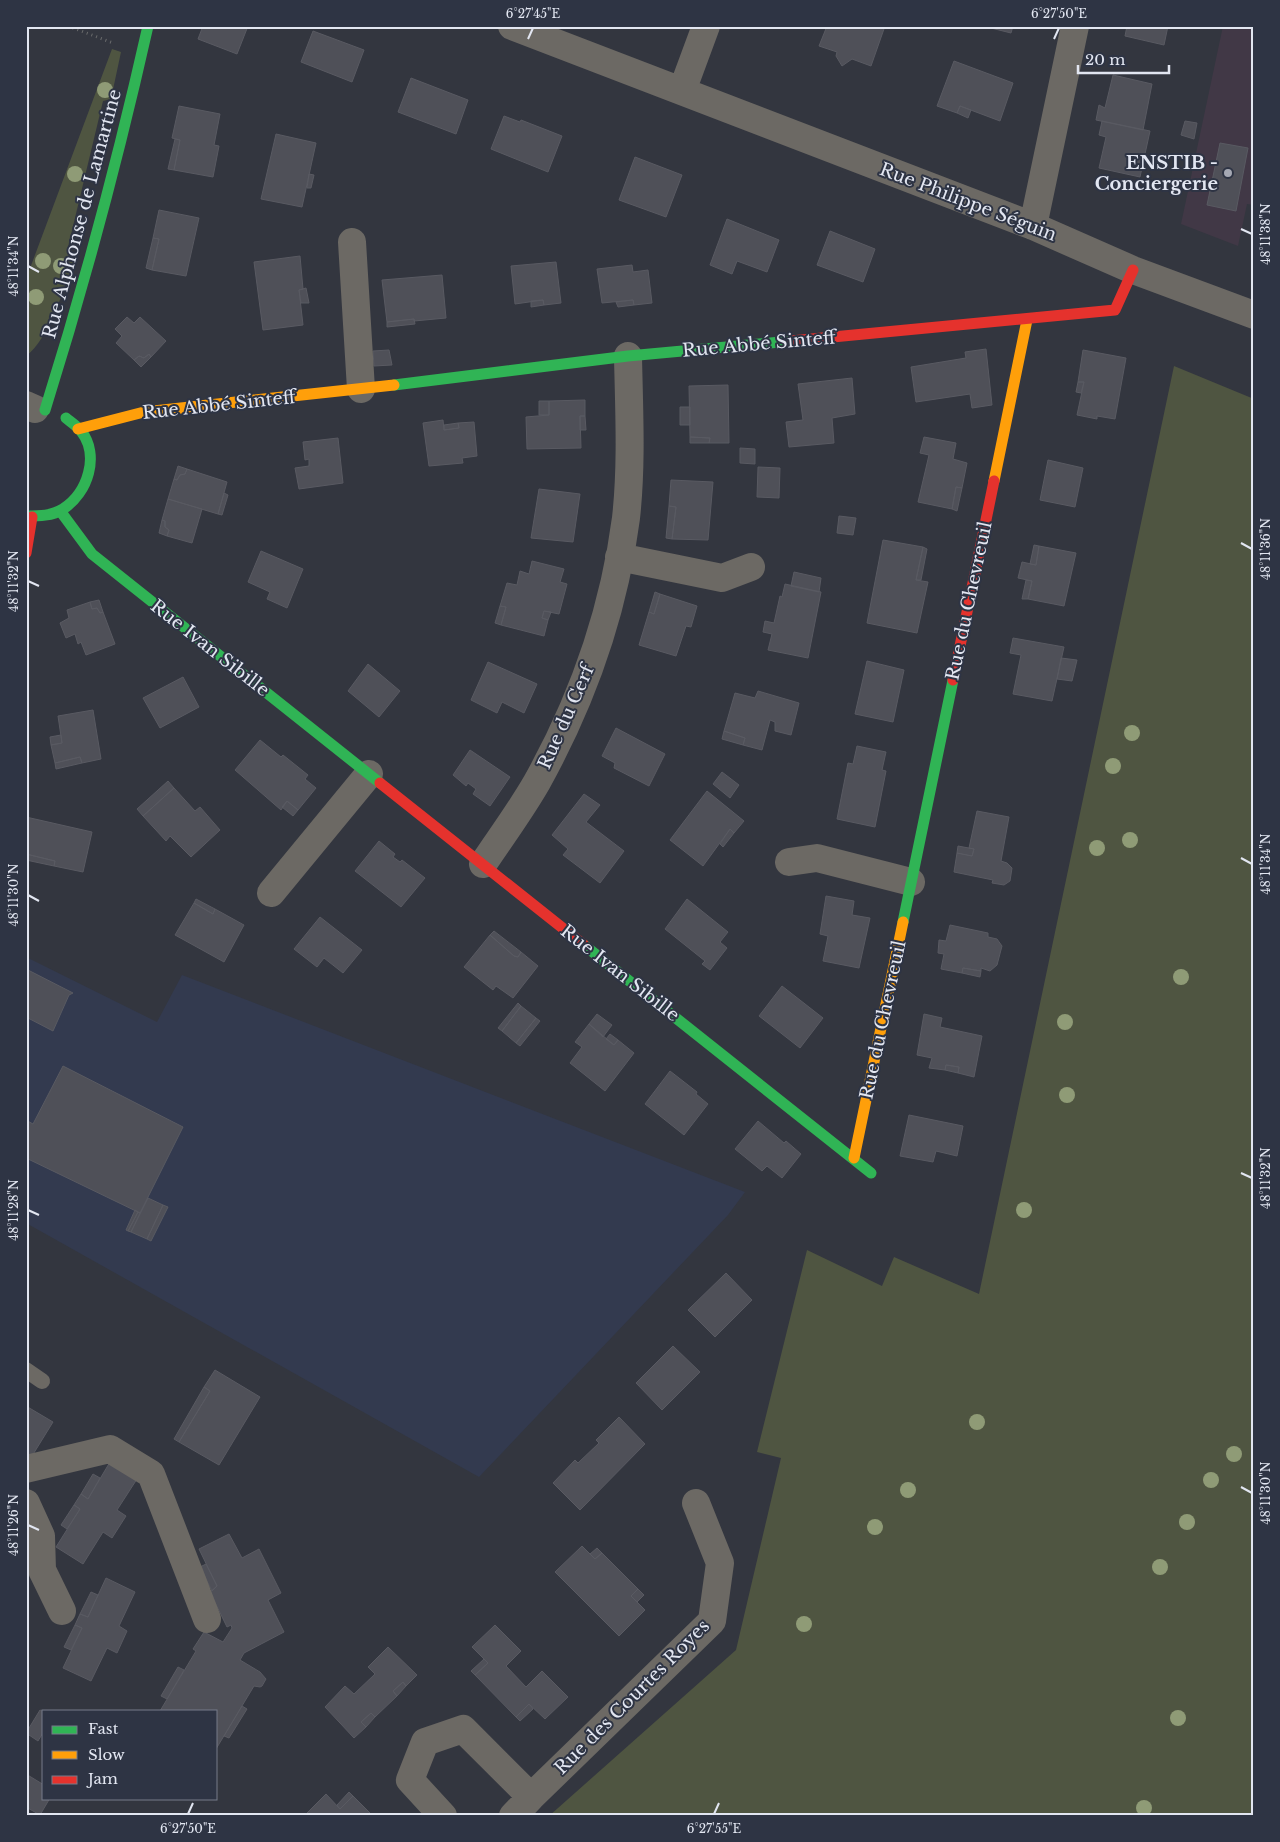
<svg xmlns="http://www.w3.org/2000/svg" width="1280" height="1842" font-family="'Libre Baskerville',serif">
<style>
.built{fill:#333a4f}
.education{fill:#413846}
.green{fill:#4f5541}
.building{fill:#4f5058;stroke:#595a62}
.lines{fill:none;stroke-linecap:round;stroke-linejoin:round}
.path{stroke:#6b6c6d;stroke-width:3;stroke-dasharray:1 4;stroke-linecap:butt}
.lane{stroke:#6c6964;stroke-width:16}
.street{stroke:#6c6964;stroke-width:28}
.fast{stroke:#30b455;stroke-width:11}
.slow{stroke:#ff9f0a;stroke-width:11}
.jam{stroke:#e5322d;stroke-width:11}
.tree{fill:#8f9b76}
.ticks{fill:none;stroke:#e2e6f1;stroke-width:2}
.poi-dot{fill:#a5a8b3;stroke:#2e3444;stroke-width:2}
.labels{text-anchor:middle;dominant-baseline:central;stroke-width:4;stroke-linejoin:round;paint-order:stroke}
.poi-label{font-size:18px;font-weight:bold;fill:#e2e6f1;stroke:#2e3444;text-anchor:end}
.street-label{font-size:18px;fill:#e2e6f1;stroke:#2e3444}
.neatline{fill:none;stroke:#e2e6f1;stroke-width:2}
.ticks-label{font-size:12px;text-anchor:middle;fill:#e2e6f1}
</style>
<rect width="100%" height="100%" fill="#33363f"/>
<!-- built -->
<path class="built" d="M26 957 157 1022 182 975 745 1192 728 1215 479 1477 26 1223Z"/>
<!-- education -->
<path class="education" d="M1223 26H1254V205L1247 204 1238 246 1181 224Z"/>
<!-- green -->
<path class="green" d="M112 49 121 52 111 99 103 101 68 247 75 258C65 285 49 340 26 356V279Z
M1174 366 1254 399V1816H549L736 1650 781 1458 757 1452 807 1250 882 1286 894 1257 979 1294Z"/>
<!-- building -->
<path class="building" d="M203 26H248L237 54 198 39Z
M827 26H885L871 66 852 59 842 66 836 56 837 52 819 46Z
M983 26H1013L1011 33Z
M1127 26H1168L1164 45 1125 36Z
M313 31 364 50 352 82 301 62Z
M954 61 1013 83 1000 121 960 106 957 113 937 106Z
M1113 75 1152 84 1143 130 1096 120 1099 105 1105 108Z
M411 78 468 100 456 134 398 112Z
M179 106 220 114 214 145 219 146 213 177 174 170 180 140 172 138Z
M960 106 971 110 968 118 957 113Z
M504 116 520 122 521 120 562 136 548 172 491 149Z
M1102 121 1150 131 1140 177 1099 168 1106 137 1099 135Z
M1185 121 1197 123 1194 139 1181 135Z
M276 134 316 143 302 207 261 199Z
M175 139 180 140 174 170 168 169Z
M1220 143 1248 148 1236 211 1207 205Z
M635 157 682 175 666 217 619 200Z
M309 174 314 175 311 188H307Z
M159 210 199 218 186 276 152 270 159 239 153 238Z
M727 219 779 240 767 272 737 261 732 274 710 265Z
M830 231 875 249 863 282 817 265Z
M153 238 159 239 152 270 146 268Z
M300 256 303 289 299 290 303 325 263 330 254 262Z
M556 262 561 303 544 305 543 300 515 304 511 266Z
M632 265 633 272 648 270 652 303 634 305 633 300 602 303 597 269Z
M442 275 446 318 414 321V319L387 322 382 280Z
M306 288 309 303H301L299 290Z
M543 300 544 305 531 307V301Z
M633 300 634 305 618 307 616 302Z
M127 317 134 323 140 317 166 341 151 357 149 354 144 358 139 356 134 360 116 343 122 336 115 329Z
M414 319 415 324 387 327V322Z
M986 349 992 405 972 408 970 394 916 402 911 367 966 358 965 352Z
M389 350 392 365 374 366 373 351Z
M1083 350 1126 358 1115 419 1097 416V419L1077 415 1084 382H1078Z
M149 354 151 357 141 367 134 360 139 356 144 358Z
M852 378 855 414 832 418 834 443 789 447 786 422 803 420 798 384Z
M1078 382H1084L1081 393 1076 392Z
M728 385 729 443H709L710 438 690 437 689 386Z
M585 400V416H580L581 448 527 449 526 417 549 415V401Z
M539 401H549V415H539Z
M680 407H690V425H680Z
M580 416H585L586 430H580Z
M443 420 444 430 459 428 458 423 474 422 477 456 462 458 463 463 429 466 423 423Z
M458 423 459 428 444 430V425Z
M690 437 710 438 709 443H690Z
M924 437 956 443 953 459 967 463 962 488 956 487 952 509 918 502 929 455 920 453Z
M338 438 343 483 299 489 295 468 309 466V459L305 460 303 442Z
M740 448 755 449V464L740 463Z
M1048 460 1083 468 1075 507 1040 500Z
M178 466 187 469 185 474 180 475 177 480 174 479Z
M758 467 780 468 779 498 757 497Z
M187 469 227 482 218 514 168 499 174 479 177 480 180 475 185 474Z
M671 480 713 482 708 540 672 539 676 507 669 506Z
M956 487 962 488 957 511 952 509Z
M539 489 580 494 573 542 531 538Z
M224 493 228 495 222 515 218 514Z
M168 499 202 509 192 543 167 536 169 530 165 527V521L162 520Z
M669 506 676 507 672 539 666 538Z
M839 516 856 518 853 535 837 533Z
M162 520 165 521V527L169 530 167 536 159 533Z
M883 540 923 547 916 580 928 582 917 633 867 623Z
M1034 545 1039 546 1036 565 1030 564Z
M1039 546 1076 553 1064 606 1028 599 1032 581 1018 578 1022 562 1036 565Z
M923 547 927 549 921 580H916Z
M261 551 303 569 287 608 267 599 270 592 248 582Z
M532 561 564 569 560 582 567 584 559 614 544 611 542 618 548 620 544 636 501 625 506 607 500 606 507 583 517 585 520 571 529 574Z
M794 572 821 578 819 592 791 586Z
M1026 580 1032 581 1028 599H1022Z
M785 584 821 592 808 658 768 650 772 634 763 632 765 621 774 623 780 596 782 597Z
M655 592 660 594 654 614 649 612Z
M660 594 697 606 691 627 686 626 676 656 639 645 649 612 654 614Z
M99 600 103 612 100 613 97 608 92 609 90 602Z
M90 602 92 609 97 608 100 613 103 612 115 644 86 655 81 642 78 644 75 634 66 638 60 623 69 618 67 610Z
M500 606 506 607 501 625 495 623Z
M544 611 551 612 548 620 542 618Z
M1013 638 1064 647 1052 701 1013 694 1021 655 1010 653Z
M1061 658 1077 660 1072 681 1057 679Z
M867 661 904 670 893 722 855 714Z
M488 662 537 684 524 713 502 702 497 713 471 700Z
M368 664 400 691 379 717 348 691Z
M183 677 199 707 160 728 143 698Z
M758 691 799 703 791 735 775 731V722L770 720 762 750 743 745 745 738 724 731 735 693 755 698Z
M93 710 101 759 82 763 80 757 55 763 51 745 62 743 58 716Z
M616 728 665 754 649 786 614 768 615 763 602 756Z
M724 731 745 738 743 745 722 739Z
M61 735 62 743 51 745 50 737Z
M260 740 281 757 283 755 308 775 305 779 316 788 298 810 287 801 281 810 235 770Z
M857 746 886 752 882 770 886 771 875 827 837 819 848 763 853 764Z
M470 750 510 777 490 806 473 794 476 789 468 783 466 786 453 775Z
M80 757 82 763 56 769 55 763Z
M722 772 739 785 730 798 713 784Z
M168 781 174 788 143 816 137 809Z
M174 788 195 811 200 807 220 830 191 857 170 836 166 841 143 816Z
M707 791 744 821 734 833 730 829 703 866 670 840Z
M584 794 600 805 586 822 624 851 600 883 563 855 568 849 552 835Z
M287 801 298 810 293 816 282 807Z
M977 811 1009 817 1001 861 1007 863 1012 868 1010 881 1004 885 992 883 993 880 954 872 957 853 972 856 974 849 969 848Z
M26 817 92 832 83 872 54 866 55 861 26 854Z
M730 829 734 833 723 847 720 844Z
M379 841 395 854 393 857 400 862 402 860 425 878 401 907 355 871Z
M958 846 974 849 972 856 957 853Z
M26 854 55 861 54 866 26 860Z
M826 896 854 901 852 915 870 918 859 968 823 961 828 936 820 934Z
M196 899 215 909 213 914 194 903Z
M687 899 728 932 720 942 727 948 710 970 702 964 705 961 665 929Z
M194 903 213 914 215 909 244 925 224 962 175 935Z
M320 917 362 950 343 973 324 958 317 967 294 949Z
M950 925 988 933V937L997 939 1002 946 997 965 990 971 981 968V971L963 968 962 973 941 969 944 954 938 953 939 940 946 941Z
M494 931 521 952 518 957 514 956 490 935Z
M490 935 514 956 518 957 521 952 538 966 513 998 496 986 493 990 464 967Z
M963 968 981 971 980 977 962 973Z
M26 969 73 993 69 995 53 1031 26 1017Z
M782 986 823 1018 800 1048 759 1016Z
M518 1003 521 1006 502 1031 498 1028Z
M521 1006 536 1018 516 1043 502 1031Z
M597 1014 612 1025 603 1037 589 1024Z
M924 1014 942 1018 940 1027 982 1036 974 1077 958 1073 959 1067 946 1065 945 1070 929 1068 932 1058 917 1055Z
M536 1018 540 1021 520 1046 516 1043Z
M589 1024 614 1045 618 1040 634 1053 605 1091 570 1063 582 1047 575 1042Z
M610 1034 618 1040 614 1045 606 1039Z
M946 1065 959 1067 958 1073 945 1070Z
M63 1066 183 1127 140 1213 26 1158V1120L33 1124Z
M670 1071 697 1092 696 1094 708 1104 684 1135 645 1104Z
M909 1115 963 1126 957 1156 936 1151 933 1162 900 1156Z
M758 1121 784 1143 786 1141 801 1154 782 1178 767 1166 762 1171 735 1149Z
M148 1198 163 1205 147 1239 131 1232Z
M163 1205 168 1207 151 1241 147 1239Z
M135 1210 138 1212 128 1231 126 1230Z
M138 1212 140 1213 131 1232 128 1231Z
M726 1273 752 1300 715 1337 688 1310Z
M673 1346 700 1372 662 1410 636 1383Z
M215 1370 260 1397 219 1465 179 1442 210 1391 204 1387Z
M204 1387 210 1391 179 1442 174 1439Z
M26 1406 53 1422 32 1456 26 1452Z
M619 1417 645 1444 580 1510 553 1483 575 1460 578 1463 599 1443 596 1440Z
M110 1462 137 1479 117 1510 126 1516 112 1538 103 1532 83 1564 56 1547 80 1509 74 1505 81 1494 88 1499Z
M93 1474 100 1478 88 1499 81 1494Z
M74 1505 80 1509 67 1529 61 1525Z
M229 1534 242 1558 259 1549 281 1593 268 1600 284 1632 244 1653 240 1660 260 1672 266 1679 262 1686 260 1687 254 1686 216 1749V1711H160L196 1651 193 1649 204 1632 223 1642 232 1628 231 1625 227 1627 210 1592 217 1586 199 1549Z
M582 1546 595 1559 602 1553 638 1589 631 1596 645 1610 619 1636 555 1572Z
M597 1548 602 1553 595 1559 590 1554Z
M206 1564 217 1586 212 1591 200 1567Z
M106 1578 135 1592 119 1626 127 1631 117 1653 107 1648 91 1681 63 1668 82 1628 75 1625 80 1614 88 1617Z
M638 1589 644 1595 637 1602 631 1596Z
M91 1592 98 1595 88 1617 80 1614Z
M75 1625 82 1628 71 1650 64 1647Z
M495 1625 521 1651 506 1666 526 1687 542 1671 568 1697 545 1719 529 1704 516 1717 475 1675 488 1663 472 1647Z
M388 1647 417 1675 406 1686 403 1682 393 1691 397 1696 375 1717 371 1713 361 1722 366 1727 354 1738 325 1707 345 1686 354 1694 375 1674 368 1667Z
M484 1659 488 1663 475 1675 471 1671Z
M178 1667 184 1670 167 1699 161 1696Z
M403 1682 406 1686 397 1696 393 1691Z
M529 1704 533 1709 520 1721 516 1717Z
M242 1706 247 1709 229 1738 224 1736Z
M40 1710 44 1712V1731L38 1741 26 1733Z
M371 1713 375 1717 366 1727 361 1722Z
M26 1774 44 1785V1798H50L40 1815 26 1807Z
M349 1792 353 1796 340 1809 337 1805Z
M326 1794 340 1809 353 1796 373 1816H304Z"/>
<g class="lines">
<!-- path -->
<path class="path" d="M68 26 113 43"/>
<!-- lane -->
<path class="lane" d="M26 1370 42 1381"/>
<!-- street -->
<path class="street" d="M512 26 1033 226 1133 270 1254 315
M682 91 706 26
M1033 226 1075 26
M352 242 361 389
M26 405 35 409
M619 557 722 578 751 567
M789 862 817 858 911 882
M483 864C501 837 521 810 537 782 582 701 614 610 626 518 632 464 629 409 628 356
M271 893 369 774
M26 1469 110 1449 151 1474 207 1619
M26 1503 41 1536 42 1570 62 1611
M531 1797 712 1621 720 1563 696 1503
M443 1816 410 1780 425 1742 463 1729 531 1797 513 1816"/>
<!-- fast -->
<path class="fast" d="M394 385 628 356 791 341
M45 410C85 283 119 155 148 26
M61 512 92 554 380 783
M26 516C39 516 52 516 63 509 88 493 100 455 81 431 77 426 71 422 66 418
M903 922 953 680
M584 945 871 1173"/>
<!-- slow -->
<path class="slow" d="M78 429 144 412 394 385
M994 481 1027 320
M854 1158 903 922"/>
<!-- jam -->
<path class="jam" d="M791 341 1115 310 1133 270
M26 553 32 517
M953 680 994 481
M380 783 584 945"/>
</g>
<!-- trees -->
<g class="tree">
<circle cx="105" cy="90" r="8"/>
<circle cx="75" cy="174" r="8"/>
<circle cx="43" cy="261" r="8"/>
<circle cx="61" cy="266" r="8"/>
<circle cx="36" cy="297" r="8"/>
<circle cx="1132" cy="733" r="8"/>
<circle cx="1113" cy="766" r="8"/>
<circle cx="1130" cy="840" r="8"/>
<circle cx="1097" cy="848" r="8"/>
<circle cx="1181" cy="977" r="8"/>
<circle cx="1065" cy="1022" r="8"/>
<circle cx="1067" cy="1095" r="8"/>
<circle cx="1024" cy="1210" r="8"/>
<circle cx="977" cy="1422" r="8"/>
<circle cx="1234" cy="1454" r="8"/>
<circle cx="1211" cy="1480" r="8"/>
<circle cx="908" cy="1490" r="8"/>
<circle cx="1187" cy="1522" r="8"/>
<circle cx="875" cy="1527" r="8"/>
<circle cx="1160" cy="1567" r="8"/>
<circle cx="804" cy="1624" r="8"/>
<circle cx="1178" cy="1718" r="8"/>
<circle cx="1144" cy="1808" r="8"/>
</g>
<!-- ticks -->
<path class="ticks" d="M528 39 533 28M1054 39 1059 28M1241 229 1252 234M28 266 39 272M1241 543 1252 549M28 581 39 586M1241 858 1252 864M28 895 39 901M1241 1173 1252 1178M28 1210 39 1215M1241 1487 1252 1493M28 1525 39 1530M188 1814 193 1803M714 1814 719 1803"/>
<!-- markers -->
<circle class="poi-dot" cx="1228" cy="173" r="5"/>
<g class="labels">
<!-- poi labels -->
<g class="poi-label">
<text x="1218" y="163">ENSTIB -<tspan x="1218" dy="21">Conciergerie</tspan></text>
</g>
<!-- street labels -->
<g class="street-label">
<text transform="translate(968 202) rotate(21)">Rue Philippe Séguin</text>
<text transform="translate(82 214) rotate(-75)">Rue Alphonse de Lamartine</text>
<text transform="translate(759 344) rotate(-5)">Rue Abbé Sinteff</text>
<text transform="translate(219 405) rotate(-6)">Rue Abbé Sinteff</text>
<text transform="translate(969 601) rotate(-78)">Rue du Chevreuil</text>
<text transform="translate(210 648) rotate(38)">Rue Ivan Sibille</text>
<text transform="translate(566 717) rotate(-66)">Rue du Cerf</text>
<text transform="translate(620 973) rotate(38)">Rue Ivan Sibille</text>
<text transform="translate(883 1020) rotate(-78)">Rue du Chevreuil</text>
<text transform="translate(632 1697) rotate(-45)">Rue des Courtes Royes</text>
</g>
</g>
<!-- border -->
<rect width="1280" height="1842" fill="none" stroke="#2e3444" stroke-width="55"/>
<!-- legend -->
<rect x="42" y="1710" width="175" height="90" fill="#2e3444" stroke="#767b89"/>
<rect x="52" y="1726" width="25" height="8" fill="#30b455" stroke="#767b89"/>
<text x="88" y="1734" font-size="15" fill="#e2e6f1">Fast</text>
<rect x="52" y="1751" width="25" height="8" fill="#ff9f0a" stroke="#767b89"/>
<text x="88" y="1760" font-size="15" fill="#e2e6f1">Slow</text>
<rect x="52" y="1776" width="25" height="8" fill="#e5322d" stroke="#767b89"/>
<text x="88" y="1784" font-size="15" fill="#e2e6f1">Jam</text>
<!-- scale -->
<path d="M1078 65v8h91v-8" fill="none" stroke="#e2e6f1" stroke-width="2.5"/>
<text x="1085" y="65" font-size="15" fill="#e2e6f1" stroke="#2e3444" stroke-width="4" paint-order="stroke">20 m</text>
<rect x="28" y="28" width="1224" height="1786" class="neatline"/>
<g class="ticks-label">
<text x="533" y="18">6°27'45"E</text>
<text x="1059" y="18">6°27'50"E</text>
<text transform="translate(1266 234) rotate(-90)" y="4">48°11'38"N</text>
<text transform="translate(14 266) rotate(-90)" y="4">48°11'34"N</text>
<text transform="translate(1266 549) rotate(-90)" y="4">48°11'36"N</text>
<text transform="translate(14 581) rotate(-90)" y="4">48°11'32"N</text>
<text transform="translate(1266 864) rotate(-90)" y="4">48°11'34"N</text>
<text transform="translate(14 895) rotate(-90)" y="4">48°11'30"N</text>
<text transform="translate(1266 1178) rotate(-90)" y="4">48°11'32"N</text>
<text transform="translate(14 1210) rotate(-90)" y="4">48°11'28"N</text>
<text transform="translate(1266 1493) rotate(-90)" y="4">48°11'30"N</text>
<text transform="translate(14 1525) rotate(-90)" y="4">48°11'26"N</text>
<text x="188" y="1833">6°27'50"E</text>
<text x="714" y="1833">6°27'55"E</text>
</g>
</svg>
